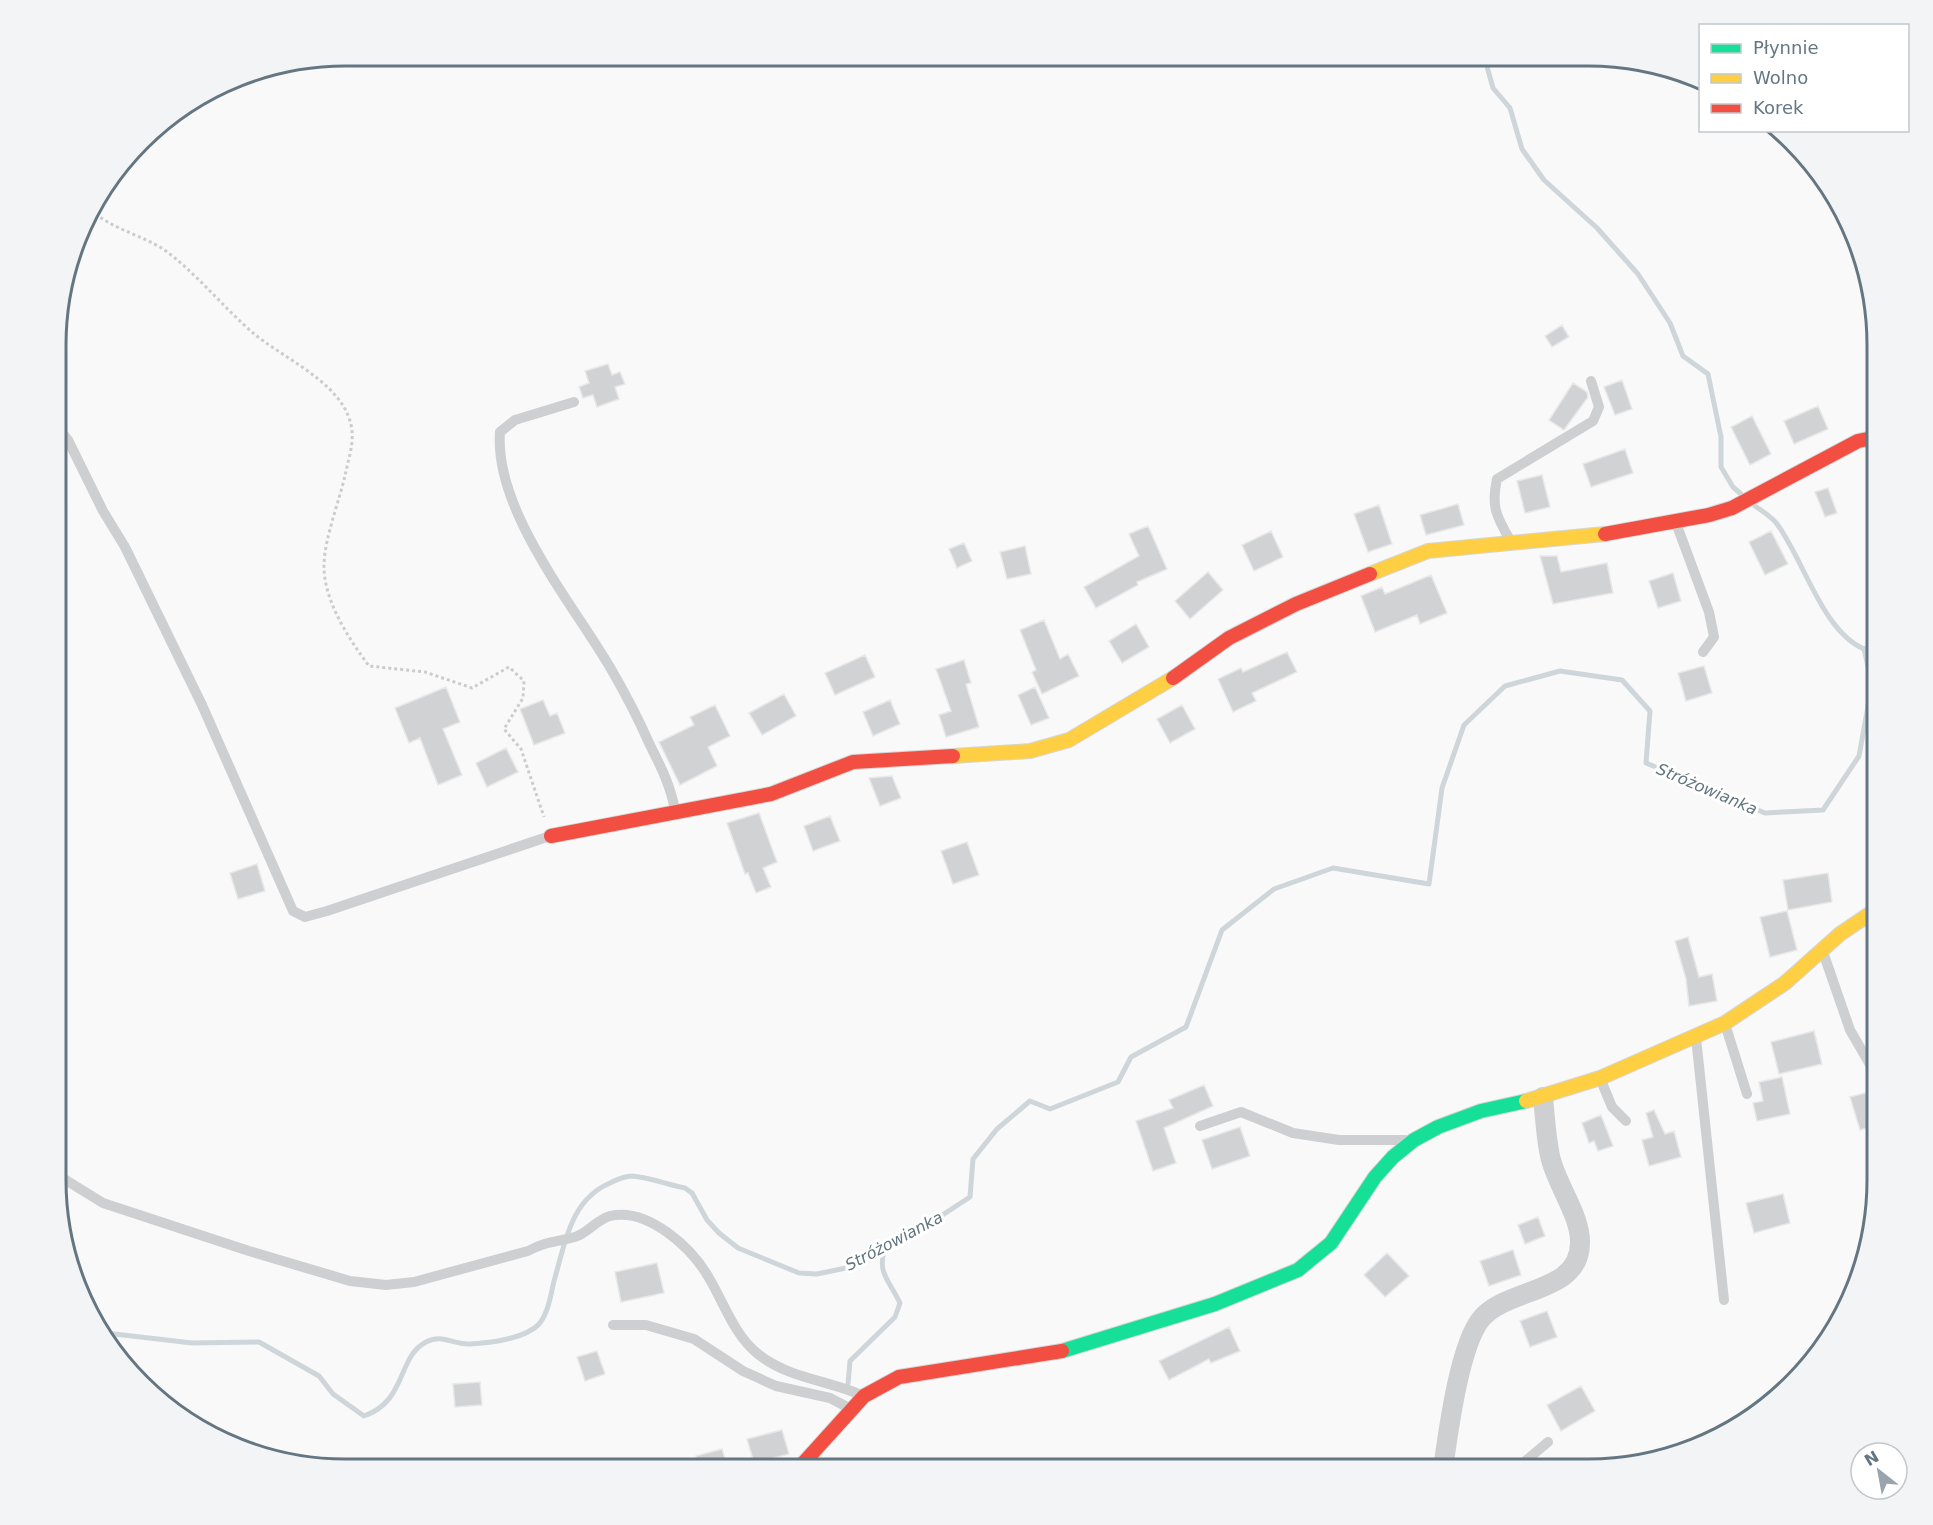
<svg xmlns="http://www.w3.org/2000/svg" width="1933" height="1525" font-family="'DejaVu Sans',sans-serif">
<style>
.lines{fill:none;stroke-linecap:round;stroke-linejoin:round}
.stream{stroke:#ced6d9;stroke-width:5}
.building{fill:#d0d2d3;stroke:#e8e8e8;stroke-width:1.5}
.fast-casing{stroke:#d5d6d7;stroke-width:16}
.slow-casing{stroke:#d5d6d7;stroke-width:16}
.jam-casing{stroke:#d5d6d7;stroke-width:16}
.path{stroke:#cbcccd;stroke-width:3;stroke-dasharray:3 3;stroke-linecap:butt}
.lane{stroke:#cecfd0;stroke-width:10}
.street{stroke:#cecfd0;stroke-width:20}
.fast{stroke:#16e098;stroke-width:14}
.slow{stroke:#ffcf43;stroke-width:14}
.jam{stroke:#f24e42;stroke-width:14}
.labels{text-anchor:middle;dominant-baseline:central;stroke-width:6;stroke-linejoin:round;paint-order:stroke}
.water-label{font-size:16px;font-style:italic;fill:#60757c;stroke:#fff}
.rim{fill:none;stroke:#657683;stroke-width:3}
</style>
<rect width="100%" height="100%" fill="#f9f9f9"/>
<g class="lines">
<!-- stream -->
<path class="stream" d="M1484 56 1493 88 1510 108 1522 149 1544 180 1597 228 1638 274 1670 323 1683 356 1708 374 1721 437V467L1733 487 1741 494
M1755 506C1762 511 1772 517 1777 524 1804 560 1822 631 1864 649
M84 1303 106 1333 192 1343 259 1342 319 1376 333 1394 364 1416C407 1401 397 1357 426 1342 442 1333 453 1345 470 1344 489 1343 525 1339 539 1324 548 1314 551 1294 554 1281 565 1244 570 1200 610 1183 616 1180 625 1176 632 1176 649 1177 668 1185 685 1188L692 1193 707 1220 719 1233 738 1248 799 1273 817 1274 846 1268 871 1255 886 1242 918 1231 970 1197 973 1159 997 1129 1030 1101 1050 1109 1118 1082 1131 1057 1186 1027 1222 930 1274 889 1333 868 1429 884 1442 788 1464 725 1505 686 1560 671 1622 680 1650 711 1646 763 1765 813 1823 810 1859 756 1872 684 1864 649 1877 645
M848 1384 850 1361 895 1317 900 1303C888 1278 876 1273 886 1244"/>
</g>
<!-- building -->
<path class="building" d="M1562 325 1569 337 1552 347 1545 336Z
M608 364 612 375 620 372 625 384 615 387 619 399 597 407 593 395 583 398 579 387 589 383 585 371Z
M1622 380 1632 409 1615 415 1604 387Z
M1573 383 1587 392 1588 397 1564 430 1549 420Z
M1818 406 1828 429 1794 444 1784 421Z
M1752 416 1771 454 1750 465 1731 427Z
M1625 449 1633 473 1591 487 1583 464Z
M1542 475 1550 507 1525 513 1517 481Z
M1828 488 1837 513 1825 517 1815 492Z
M1458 504 1464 525 1426 535 1420 515Z
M1379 505 1392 544 1368 552 1354 514Z
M1148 526 1167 569 1137 582 1138 585 1096 608 1084 587 1139 556 1129 534Z
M1271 531 1283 557 1254 571 1242 545Z
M1771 531 1788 564 1765 575 1749 542Z
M964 543 972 561 957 568 949 549Z
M1025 546 1031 574 1007 579 1000 552Z
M1540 556H1557L1561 572 1607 563 1613 593 1553 604Z
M1208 572 1223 590 1190 619 1175 601Z
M1673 573 1681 601 1658 608 1649 581Z
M1431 575 1447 613 1420 624 1417 615 1375 632 1361 596 1382 587 1385 594Z
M1044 620 1060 659 1068 654 1079 676 1042 694 1032 672 1036 670 1020 630Z
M1136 624 1149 647 1122 663 1109 641Z
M1287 652 1297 672 1252 693 1256 701 1233 712 1218 679 1241 668 1243 672Z
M865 655 875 677 835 695 825 673Z
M964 660 971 683 966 684 979 727 946 737 939 715 951 711 936 669Z
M1704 666 1712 693 1686 701 1678 673Z
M446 687 460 722 443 729 462 775 438 785 420 738 409 743 395 708Z
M1035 687 1049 718 1031 725 1018 695Z
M784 694 796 716 762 735 749 713Z
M543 700 550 716 557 713 565 733 534 745 520 709Z
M890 700 900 724 873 736 863 712Z
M715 705 730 736 708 747 717 766 680 785 659 742 694 725 690 717Z
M1182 705 1195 729 1170 743 1157 719Z
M506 748 518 772 487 787 476 763Z
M892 776 901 798 880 806 869 778Z
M759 813 777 862 763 868 771 887 756 893 748 873 745 874 727 823Z
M830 816 840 841 813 851 804 826Z
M967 842 979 875 953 884 941 851Z
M257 864 265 891 238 899 230 873Z
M1828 873 1832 902 1788 910 1783 880Z
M1787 911 1797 950 1770 957 1760 917Z
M1688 937 1699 977 1712 974 1717 1001 1689 1006 1686 979 1675 941Z
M1814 1031 1822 1064 1779 1074 1771 1042Z
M1782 1077 1790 1114 1757 1121 1753 1103 1763 1101 1759 1082Z
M1204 1085 1213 1106 1164 1128 1176 1163 1153 1171 1136 1121 1173 1108 1169 1100Z
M1877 1090V1125L1860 1130 1850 1097Z
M1654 1110 1665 1134 1674 1131 1681 1157 1649 1166 1642 1140 1653 1137 1646 1113Z
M1601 1115 1613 1146 1598 1151 1594 1141 1589 1143 1582 1123Z
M1240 1127 1250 1156 1212 1169 1202 1140Z
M1783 1194 1790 1223 1754 1233 1746 1203Z
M1538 1217 1545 1236 1525 1244 1518 1225Z
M1513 1250 1521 1275 1489 1286 1480 1261Z
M1387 1253 1409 1276 1385 1297 1364 1275Z
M657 1263 664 1293 621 1302 615 1272Z
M1547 1311 1557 1337 1530 1347 1520 1321Z
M1229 1327 1240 1351 1211 1363 1209 1359 1169 1380 1159 1361Z
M597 1351 605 1374 585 1381 577 1357Z
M480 1382 482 1405 455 1407 453 1384Z
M1581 1386 1595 1411 1561 1431 1547 1405Z
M782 1430 789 1454 754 1463 747 1439Z
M722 1449 728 1469H699L696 1456Z"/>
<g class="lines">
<!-- fast casing -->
<g class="fast-casing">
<path id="fast" d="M1062 1351 1215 1304 1298 1270 1331 1243 1375 1177 1393 1157 1414 1140 1438 1127 1481 1111 1526 1101"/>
</g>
<!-- slow casing -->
<g class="slow-casing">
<path id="slow" d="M1370 574 1428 551 1605 534
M953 756 1030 751 1069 740 1173 678
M1526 1101 1600 1078 1725 1023 1785 983 1840 934 1877 909"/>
</g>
<!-- jam casing -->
<g class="jam-casing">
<path id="jam" d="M1605 534 1709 515 1732 508 1858 441 1877 437
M1173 678 1229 638 1296 604 1370 574
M551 836 771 794 853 762 953 756
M798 1469 864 1396 899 1377 1062 1351"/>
</g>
<!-- path -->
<path class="path" d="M91 210C113 230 143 235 166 251 198 275 222 306 252 332 281 357 336 380 349 418 356 436 350 454 346 471 340 500 325 536 324 564 323 600 349 639 369 666L425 672 472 688 509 667 524 681 523 698 504 729 521 749 544 817"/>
<!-- lane -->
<path class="lane" d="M574 402 515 420 500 432C494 510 573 604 611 669 625 693 638 718 649 743 660 765 671 786 675 811
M58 428 68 440 103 511 125 547 202 705 293 911 305 917 327 911 550 836
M1676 523 1709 612 1714 637 1703 652
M1510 540C1496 516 1491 506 1497 479L1593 421 1599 407 1591 381
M1823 952 1850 1030 1872 1068
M1725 1024 1747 1094
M1696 1038 1724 1300
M1600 1078 1612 1107 1626 1121
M1200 1126 1241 1112 1293 1133 1339 1140H1405
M56 1174 103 1203 249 1251 350 1281 386 1285 414 1282 528 1251C546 1241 557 1242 575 1237 588 1233 596 1220 610 1216 648 1207 692 1248 709 1278 724 1303 734 1335 758 1354 789 1379 829 1380 863 1396
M613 1325H646L694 1339 743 1371 776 1386 830 1398 851 1409
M1516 1469 1548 1442"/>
<!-- street -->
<path class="street" d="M1443 1469C1448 1434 1459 1346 1481 1319 1507 1287 1580 1294 1580 1243 1581 1216 1556 1184 1550 1156 1546 1137 1545 1117 1543 1097"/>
<!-- fast -->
<use href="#fast" class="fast"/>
<!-- slow -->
<use href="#slow" class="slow"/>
<!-- jam -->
<use href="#jam" class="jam"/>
</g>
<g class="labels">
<!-- water labels -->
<g class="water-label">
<text transform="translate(1707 789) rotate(23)">Stróżowianka</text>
<text transform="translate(894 1241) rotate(-28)">Stróżowianka</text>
</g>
</g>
<!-- crop -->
<path d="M0 0H1933V1525H0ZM345 66H1588A279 279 0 0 1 1867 345V1180A279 279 0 0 1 1588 1459H345A279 279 0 0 1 66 1180V345A279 279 0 0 1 345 66Z" fill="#f3f4f5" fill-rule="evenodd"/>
<path class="rim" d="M345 66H1588A279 279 0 0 1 1867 345V1180A279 279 0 0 1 1588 1459H345A279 279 0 0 1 66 1180V345A279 279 0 0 1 345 66Z"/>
<!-- legend -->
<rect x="1699" y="24" width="210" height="108" fill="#ffffff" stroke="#c1c8cd" stroke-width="1.5"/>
<rect x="1711" y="44" width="30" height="9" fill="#16e098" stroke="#c1c8cd" stroke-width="1.5"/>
<text x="1753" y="54" font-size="18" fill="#657683">Płynnie</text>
<rect x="1711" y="74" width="30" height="9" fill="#ffcf43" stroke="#c1c8cd" stroke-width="1.5"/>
<text x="1753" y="84" font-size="18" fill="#657683">Wolno</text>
<rect x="1711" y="104" width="30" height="9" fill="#f24e42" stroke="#c1c8cd" stroke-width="1.5"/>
<text x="1753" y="114" font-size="18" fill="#657683">Korek</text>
<!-- north arrow -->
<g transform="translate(1879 1471) rotate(329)"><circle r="28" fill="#ffffff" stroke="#c1c8cd" stroke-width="1.5"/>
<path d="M0-4.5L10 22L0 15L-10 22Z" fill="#99a4ac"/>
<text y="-9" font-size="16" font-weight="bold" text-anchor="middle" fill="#657683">N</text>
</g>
</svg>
